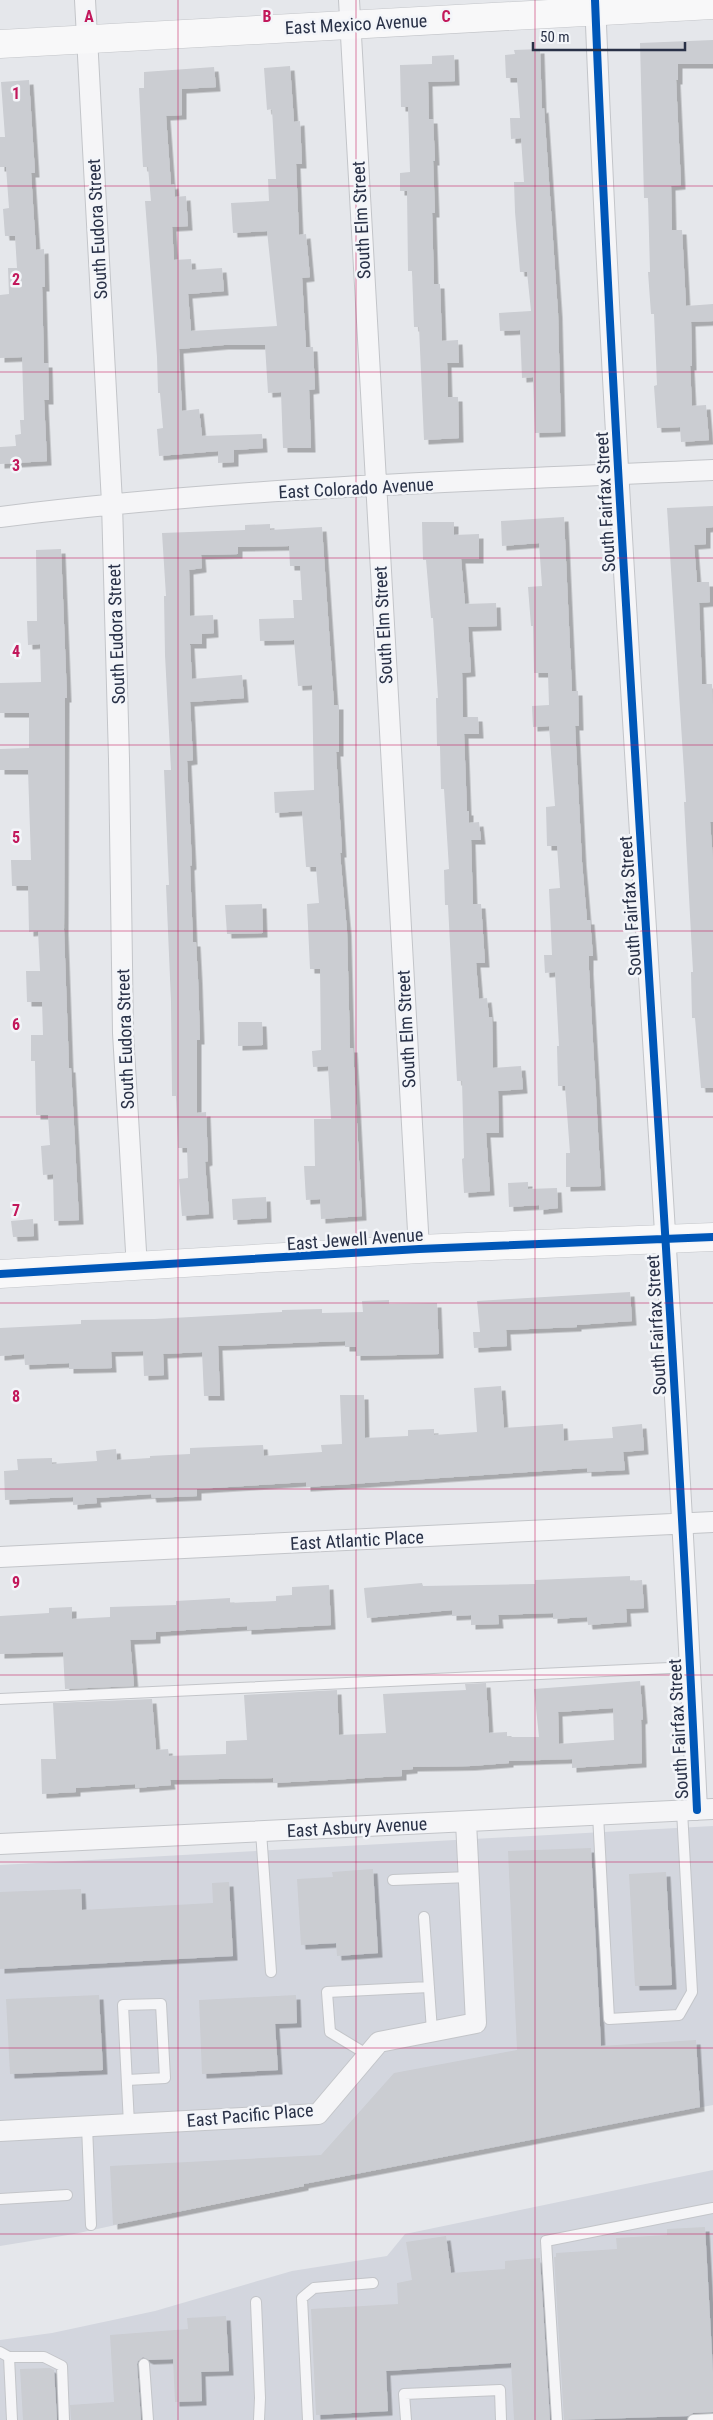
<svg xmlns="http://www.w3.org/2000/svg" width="713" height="2420" font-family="'Roboto Condensed',sans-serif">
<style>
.built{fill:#d3d6de}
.building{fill:#cbcdd2;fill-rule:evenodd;filter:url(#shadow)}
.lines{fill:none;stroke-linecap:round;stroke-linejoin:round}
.lane-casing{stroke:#c3c5c9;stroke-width:12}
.street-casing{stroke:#c3c5c9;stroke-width:22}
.secondary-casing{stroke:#c3c5c9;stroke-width:29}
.lane{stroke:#f5f5f7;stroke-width:10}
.street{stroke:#f5f5f7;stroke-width:20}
.secondary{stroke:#f8f8f9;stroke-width:28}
.cycleway-casing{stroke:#f3f5f9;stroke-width:11}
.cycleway{stroke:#0057b8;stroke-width:8}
.grid{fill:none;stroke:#c2185b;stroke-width:1;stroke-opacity:0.55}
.labels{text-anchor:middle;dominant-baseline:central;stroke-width:5;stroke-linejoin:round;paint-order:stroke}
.street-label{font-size:18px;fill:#293147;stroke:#f3f5f9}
.grid-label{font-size:16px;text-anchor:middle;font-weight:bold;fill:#c2185b;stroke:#f3f5f9;stroke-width:5;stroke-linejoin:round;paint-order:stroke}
</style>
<defs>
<filter id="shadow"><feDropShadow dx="4.5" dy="4.5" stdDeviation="0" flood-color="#0004"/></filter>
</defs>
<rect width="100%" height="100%" fill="#e5e7eb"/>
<!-- built -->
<path class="built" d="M713 1826V2105L324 2180 74 2234 0 2246V1865Z
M713 2170V2420H0V2340L52 2333 155 2311 292 2271 387 2256 405 2234Z"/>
<!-- building -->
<path class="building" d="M713 40V64H678V80H676L681 185 671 186 672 230H682L686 306 713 304V321L691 322 692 366H690L692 406 706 405 709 440 681 442 680 427 657 428 654 386 657 385 654 314H651L648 272H650L648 198H644L640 43Z
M540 49 542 109 544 108 558 313 561 432 535 433 533 377 522 378 520 330 500 331 499 313 531 311 527 272H520L515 212 514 182H524L521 138 511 139 510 118H520L517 78H506L505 55 515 54 514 50Z
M454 55 455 81 428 82 429 119H433L435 161H433L435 213H432L434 284H440L442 341 458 340 459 363H447L448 397H458L459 438 424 440 419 327H414L412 271H408L407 191H400V173L410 172 408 107H401L400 65 432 64V56Z
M290 66 294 122 300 121 302 164H296L299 235 306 234 310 277 302 278 306 347H313L315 389 309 390 311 448H283L281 392 268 393 265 345H224L179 349 182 411 199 409 202 436 262 434 263 448 234 450V462L218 463V451L159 456 157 429 163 428 160 393H158L157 357 145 201H151L148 167H143L141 130 139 88H144V72L214 67 216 87 182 89V115L166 116 171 185 174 184 175 197 186 196 188 226 172 227 174 260 191 259 192 270 222 268 224 291 188 294 191 331 277 326 267 231 233 233 231 203 269 201 268 179H276L272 109 267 110 264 68Z
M29 80 35 173H31L36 250 44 249 45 287H42L44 363H48L49 400H44L47 461 0 464V447L16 446 15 435 21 434 20 420H24L22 357 0 358V295L9 294 8 268H17L15 236H5L3 209 9 208 6 167H0V137H5L1 82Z
M713 506V527L706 528V544L694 545 697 582H709L710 602 699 603 702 684H712L713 704V822H710L713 859V1088H701L695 1018H692L691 972H693L684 802H686L667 508Z
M564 517 572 691H578L579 726H575L582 862 587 920H590L593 956H589V970L601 1186 566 1187V1153H570L565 1086H558L557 1046H559L555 972 545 973 544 955H552L549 889 560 888 557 846H547L546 807 555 806 549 726 533 727 532 706 549 705 548 673H534L533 626H531L528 587 542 586 539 543 502 546 501 521Z
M422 522H454V535L479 534V559H461L465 604 496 603 497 626 468 627 471 672 462 673 463 717H478L479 734H464L467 811H469V823L479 822 481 840H471L473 904H481L485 963H476L479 999 487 998 489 1017H492L493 1068 521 1066 523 1089 498 1091 499 1133H486L490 1191 464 1193 462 1159 464 1158 462 1081H457L448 905H445L444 870 449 869 444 789H441L440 746H437L436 698H438L433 618H431L426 560H423Z
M270 524V530L322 527 334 705H339V752H336L342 853H340L347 931 350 1048H353L362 1216 321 1219 320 1199 306 1200 304 1166H315L314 1119H331L328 1066 313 1067 312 1051 321 1050 320 969H310L307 904 319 903 316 867H306L302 811 275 813 274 792 314 790 312 685 298 686 294 640 260 641 259 619 294 618 293 600H302L300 566H290L289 546 238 547V554L201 555 202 568 189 570 190 616 213 615 214 633 202 634V644H190L192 679 242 675 244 698 190 702 193 760 187 761 192 865 190 866 193 942H196L198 979 200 1040H197V1113L206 1112 208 1161 205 1162 209 1214 182 1216 179 1179 188 1178 187 1148H178L176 1096H172L171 1001 166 885H169L164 770H171L165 655 164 596H166L162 533 245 530V525Z
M61 549 67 698H65L64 930 69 1068H71L79 1220 54 1221 53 1174 43 1175 41 1146 50 1145 48 1115H36L35 1061H31V1035H43L42 1002H27L26 971H40L38 931 29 932 28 886H12L11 860H31L28 770H0V749L29 748V713H0V683L41 682 40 644 28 645 27 621H37L36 550Z
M262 904 263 933 227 934 225 905Z
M238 1022H262L263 1045 238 1046Z
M528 1182V1189L557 1188 558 1208 539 1210V1205L509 1207 508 1183Z
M266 1197 267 1218 233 1220 232 1199Z
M33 1219 34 1236 13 1237 11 1221Z
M630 1292 632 1321 577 1325V1327L506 1330 507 1346 474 1348 473 1332H480L477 1301Z
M389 1300V1304L437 1303 439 1354 356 1356V1347H345V1341L218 1346 220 1396H204L202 1352 163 1354 164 1375 144 1376 143 1351 111 1352 112 1368 69 1369V1363L25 1365 24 1354 0 1356V1328L81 1324V1320L154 1319 282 1312V1310L322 1309V1313L363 1312 362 1301Z
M501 1386 504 1428 563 1424 564 1441 613 1438 612 1427 642 1424 644 1450 623 1452 625 1470 587 1472V1468L306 1487V1482L197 1489V1496L152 1498 151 1494 96 1498 97 1503 73 1505V1497L5 1500 4 1471 18 1470 17 1459 52 1458V1464L97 1461 96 1451 116 1449 117 1460 150 1458V1456L190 1454V1448L263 1445 264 1456 322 1452 321 1445 342 1444 340 1395H364L365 1438 408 1436V1430L434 1429V1435L477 1432 474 1388Z
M630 1576V1581L642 1580 644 1608 626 1609 627 1622 588 1625 587 1617 553 1619V1613L498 1615 499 1624 471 1625V1615L452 1616V1610L367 1618 364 1588 422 1583 423 1586 535 1584V1580Z
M329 1585 331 1625 247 1630V1626L156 1632V1639L130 1640 134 1686 65 1689 63 1652 0 1654V1616L49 1613V1608L72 1607V1619L110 1617V1607L176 1605V1601L230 1598V1603L276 1601V1596L292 1595V1587Z
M640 1681 643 1719 641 1720 642 1763 572 1768V1759L509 1761V1763L471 1766 413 1767V1769L402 1770V1776L273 1783V1778L170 1780 171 1785 135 1788V1784L76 1788V1792L42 1794 41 1759H56L53 1703 152 1699 156 1750 168 1749 169 1756 226 1754V1741L247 1740 244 1695 337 1690 339 1735 386 1733 383 1694 466 1690 465 1684 486 1683 489 1733 507 1732V1737H539L534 1689ZM613 1708 614 1740 559 1744 558 1712Z
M591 1848 601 2046 696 2040 700 2107 304 2184V2186L113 2225 110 2166 321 2155 394 2073 517 2050 508 1851Z
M373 1869 378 1953 337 1956 336 1943 301 1945 297 1879 333 1877 332 1872Z
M666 1872 672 1985 635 1986 629 1874Z
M229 1882 233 1956 0 1969V1892L81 1889 82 1910 213 1903 212 1883Z
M99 1995 103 2070 10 2074 6 1999Z
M296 1995 297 2023 275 2024 278 2070 202 2074 199 2000Z
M705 2227 713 2372V2412L693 2413 688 2416 564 2420 554 2257H556V2253L617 2249 616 2238 667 2235V2229Z
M446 2236 451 2273 505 2269V2261L540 2258 550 2420H514L511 2363 386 2371 388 2411 316 2415 311 2309 398 2304 397 2283 412 2280 406 2242Z
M226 2316 229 2371 201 2372 202 2401 175 2402 173 2359 149 2360 143 2357 138 2361 137 2364 141 2420H71L70 2405 114 2402 110 2335 188 2329 187 2318Z
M50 2368 54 2370 57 2420H23L20 2369Z"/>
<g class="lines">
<!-- lane casing -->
<g class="lane-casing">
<path id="lane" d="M0 1699 691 1667
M598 1815 609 2019 679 2015 692 1992 682 1811
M261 1832 271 1972
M393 1880 469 1877
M424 1917 432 2031
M368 2055 330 2032 327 1992 429 1987
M127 2080 165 2078 161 2004 123 2005 129 2124
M87 2126 91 2225
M0 2199 67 2195
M256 2302 260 2398 259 2420
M0 2352 9 2357 12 2420
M9 2357H44L62 2366 64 2420
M144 2364 148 2420
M308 2420 302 2298 314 2288 373 2283
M406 2420 404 2394 500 2390 501 2420
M557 2420 546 2241 713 2208
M693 2420 713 2419"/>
</g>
<!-- street casing -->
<g class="street-casing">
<path id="street" d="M85 0 112 503 119 759 123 1033 137 1268
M349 0 419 1249
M595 0C619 604 669 1206 697 1810
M0 517C236 487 475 481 713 470
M0 1557 713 1522
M0 1844 713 1809
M0 2131 318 2114 379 2042 476 2023 466 1822"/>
</g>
<!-- secondary casing -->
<g class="secondary-casing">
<path id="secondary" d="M0 44 713 5
M0 1274 419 1249 713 1237"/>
</g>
<!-- lane -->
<use href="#lane" class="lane"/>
<!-- street -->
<use href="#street" class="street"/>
<!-- secondary -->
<use href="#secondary" class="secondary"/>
<!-- cycleway casing -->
<g class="cycleway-casing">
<path id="cycleway" d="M595 0C619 604 669 1206 697 1810
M0 1274 419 1249 713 1237"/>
</g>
<!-- cycleway -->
<use href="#cycleway" class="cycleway"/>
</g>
<!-- grid -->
<path class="grid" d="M178 0V2420M356 0V2420M535 0V2420M0 186H713M0 372H713M0 558H713M0 745H713M0 931H713M0 1117H713M0 1303H713M0 1489H713M0 1675H713M0 1862H713M0 2048H713M0 2234H713"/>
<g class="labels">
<!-- street labels -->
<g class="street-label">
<text transform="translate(356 24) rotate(-3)">East Mexico Avenue</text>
<text transform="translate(361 220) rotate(-93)">South Elm Street</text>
<text transform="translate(97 229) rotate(-93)">South Eudora Street</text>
<text transform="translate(356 488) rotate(-3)">East Colorado Avenue</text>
<text transform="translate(605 502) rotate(-93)">South Fairfax Street</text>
<text transform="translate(383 625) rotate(-93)">South Elm Street</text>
<text transform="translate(116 634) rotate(-92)">South Eudora Street</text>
<text transform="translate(630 906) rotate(-94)">South Fairfax Street</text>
<text transform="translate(406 1029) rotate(-93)">South Elm Street</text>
<text transform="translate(125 1039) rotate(-92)">South Eudora Street</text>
<text transform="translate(355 1239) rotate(-4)">East Jewell Avenue</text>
<text transform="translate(656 1325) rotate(-93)">South Fairfax Street</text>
<text transform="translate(357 1540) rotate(-3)">East Atlantic Place</text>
<text transform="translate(678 1729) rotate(-93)">South Fairfax Street</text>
<text transform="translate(357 1827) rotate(-3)">East Asbury Avenue</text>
<text transform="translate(250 2115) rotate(-5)">East Pacific Place</text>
</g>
</g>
<g class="grid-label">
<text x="89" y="22">A</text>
<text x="267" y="22">B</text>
<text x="446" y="22">C</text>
<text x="16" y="99">1</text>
<text x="16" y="285">2</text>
<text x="16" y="471">3</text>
<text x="16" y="657">4</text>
<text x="16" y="843">5</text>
<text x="16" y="1030">6</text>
<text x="16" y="1216">7</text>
<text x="16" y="1402">8</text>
<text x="16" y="1588">9</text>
</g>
<!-- scale -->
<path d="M533 42v8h152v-8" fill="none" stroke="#293147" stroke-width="2.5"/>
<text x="540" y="42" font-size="15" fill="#293147" stroke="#f3f5f9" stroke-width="4" paint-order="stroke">50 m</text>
</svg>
